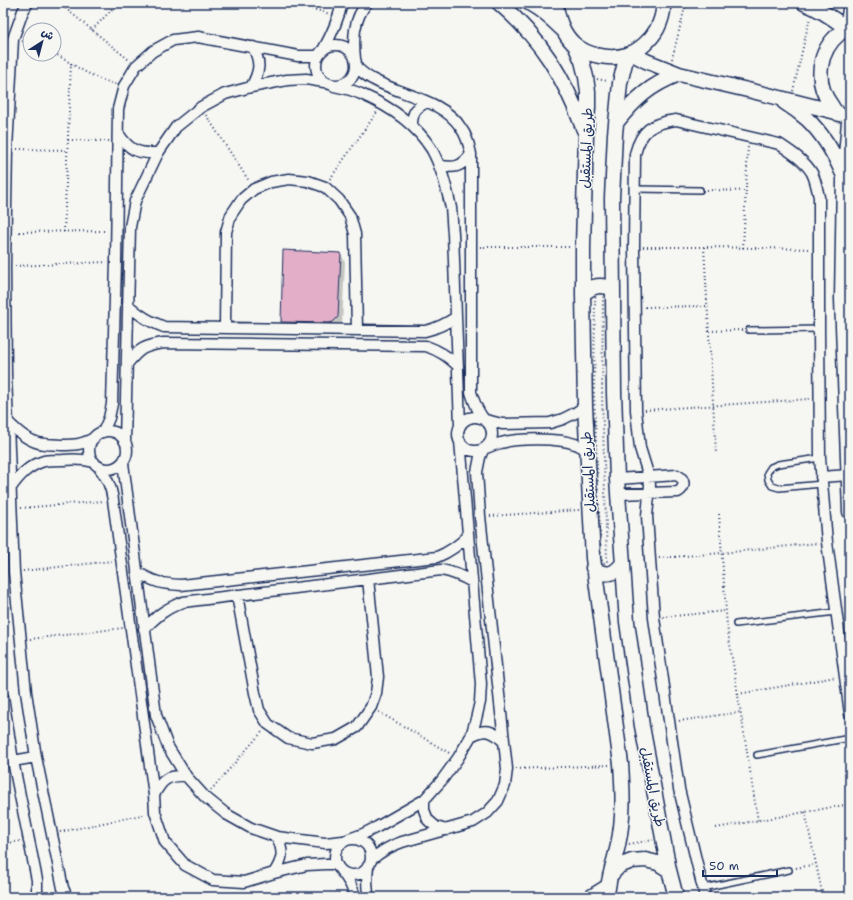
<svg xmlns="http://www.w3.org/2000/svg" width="853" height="900" font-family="'Shantell Sans','Playpen Sans Arabic',sans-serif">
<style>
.shadow{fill:#0003}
.building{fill:#e2aec8;stroke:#1b2f5e}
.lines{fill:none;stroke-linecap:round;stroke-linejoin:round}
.lane-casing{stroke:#1b2f5e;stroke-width:8}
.street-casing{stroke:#1b2f5e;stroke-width:13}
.secondary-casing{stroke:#1b2f5e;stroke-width:17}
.path{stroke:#1b2f5e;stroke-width:2;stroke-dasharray:1 3;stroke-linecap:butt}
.lane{stroke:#f6f6f2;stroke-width:5}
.street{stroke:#f6f6f2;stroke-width:10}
.secondary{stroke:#f6f6f2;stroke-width:14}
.labels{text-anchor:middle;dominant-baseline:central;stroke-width:3;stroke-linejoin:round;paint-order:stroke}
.street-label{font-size:14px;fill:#1b2f5e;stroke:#f6f6f2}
</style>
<rect width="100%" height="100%" fill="#f6f6f2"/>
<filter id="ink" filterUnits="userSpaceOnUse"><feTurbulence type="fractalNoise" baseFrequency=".025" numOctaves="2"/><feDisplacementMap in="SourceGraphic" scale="8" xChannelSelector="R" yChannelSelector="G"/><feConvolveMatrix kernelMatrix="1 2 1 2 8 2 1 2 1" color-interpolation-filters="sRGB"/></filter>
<g filter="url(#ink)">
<!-- shadow -->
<path class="shadow" d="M284 251 341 254 345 262 342 325 287 330 282 322Z"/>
<!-- building -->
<path class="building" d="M283 250 341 253 338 317 333 322 329 323 281 322Z"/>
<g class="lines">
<!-- lane casing -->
<g class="lane-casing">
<path id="lane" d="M635 189 700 190
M749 330 819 329
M820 458 778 464 771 467 767 473 768 480 772 486 779 488 822 484
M736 624 836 612
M757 755 850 738
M703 888 789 870"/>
</g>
<!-- street casing -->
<g class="street-casing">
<path id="street" d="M28 3 23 11 13 39 7 149 5 267 6 375 14 572 26 692 36 757 63 888 67 897
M316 65a20 20 0 1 1 40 0a20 20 0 1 1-40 0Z
M323 50C332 34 338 21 342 3
M355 59C353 39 353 20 367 3
M356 67C362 72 367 77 374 80 401 95 444 100 461 128 467 136 469 145 471 154V392C474 402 477 410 483 418
M334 86C343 88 353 90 361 94 389 106 416 124 432 150 442 168 447 189 451 208 452 216 452 225 453 233L460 426
M251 87C260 71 261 63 253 47
M412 126C412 113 415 108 427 102
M118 133C129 150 137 154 158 153
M439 165C454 169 462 167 471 154
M128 305C140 316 149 321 164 327L425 331C438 328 446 324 456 317
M225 328 226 232 231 215 241 200 254 189 271 182 289 179 308 181 325 187 339 200 350 216 355 234 357 330
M127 364C140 348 144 346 164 343L426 346C440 351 447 356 458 366
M458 434a17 17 0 1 1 34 0a17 17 0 1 1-34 0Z
M486 420 502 424 550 423 563 419 575 413 585 406
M8 422C18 432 30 443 45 444 50 445 56 444 61 445 75 445 81 445 94 438
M89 450a19 19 0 1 1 38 0a19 19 0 1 1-38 0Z
M103 432 109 418 112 404 116 262 118 109 124 86 136 66 153 51 173 40 198 37 298 56H318
M125 442 130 227 135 201 158 153 176 127 201 107 225 94 251 87 287 80 306 79 324 82
M486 448C491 446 496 444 501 443 518 438 559 438 575 444 579 445 583 448 586 450
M123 463 156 715 168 747 186 776 205 797 226 814 251 828 277 837 325 843 343 841
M98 466C107 478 111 486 113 500L154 795 155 812 165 842 185 865 213 880 244 882 274 873 307 865 326 864H336
M821 477 849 475
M617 479 677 475C685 479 686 487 678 492L618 494
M10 489C19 476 28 466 44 461 50 460 57 460 63 460 74 459 83 459 94 462
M137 572C154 582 161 584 181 585L437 557C449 552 459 545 468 536
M237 595 255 693 259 710 268 724 288 738 312 743 336 739 357 727 371 707 376 693 378 677 368 579
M144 629C158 615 165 609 183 602L441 570C453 572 462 576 472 582
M3 697 13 761 37 880V897
M471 736C485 728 493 730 504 742
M13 761 36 757
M154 795C162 779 168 775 186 776
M424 800V810L428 820 436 827 446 830
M335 857a18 18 0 1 1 36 0a18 18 0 1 1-36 0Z
M349 839 363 834 377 827 424 800 442 780 458 758 471 736 476 719 480 702 481 684 460 441
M371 860C380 852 390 846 402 842L473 822 487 813 498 801 505 785 507 769 480 516 477 472 480 457 483 450
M368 866C367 876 366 887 369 897
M341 871C348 879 353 887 355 897
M274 873C283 859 284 852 277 837
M587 897 608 884
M705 897 679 789 654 618 647 516 650 485 649 477 640 448 636 410 634 247 635 154C641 130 652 123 676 120L779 144C791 152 805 161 812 173 816 181 817 189 819 197V329L820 458 827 542 850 714"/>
</g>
<!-- secondary casing -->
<g class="secondary-casing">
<path id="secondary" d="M499 3C542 40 564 77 584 130
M529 3C542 10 552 19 562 29
M556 3C557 18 563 34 574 44 587 56 610 60 627 55 639 51 651 40 657 29 661 21 664 12 663 3
M804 3C820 9 833 18 846 28
M847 27 850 10
M575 45 582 61 586 77 588 92V108L586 134 583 247V294L585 406 593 558 621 764C623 793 624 817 618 845 614 863 608 878 607 897
M631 53 646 61 679 74 752 91 836 112
M627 55 620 83 615 134 612 198 614 393 617 479 627 622 642 726 669 870 676 897
M784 102C792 107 800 113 807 119 824 135 834 153 843 174
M839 114C835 112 833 109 831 105 814 82 818 51 840 33 843 30 846 28 850 26
M849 122 844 177 842 299 850 512
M616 123C635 99 650 85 679 74
M583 294C593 285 601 284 613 289
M593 568C606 577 614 575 623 563
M610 876 619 866 632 861 645 860 658 863 669 870"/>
</g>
<!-- path -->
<path class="path" d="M59 3 129 60
M292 3 330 14
M92 30 118 3
M22 41 30 43
M54 53C74 65 92 78 115 84
M672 59 686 3
M597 79 608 81
M793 91 810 17
M206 115 249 181
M68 140 109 141
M17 149 68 150
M330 179 377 112
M707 190 746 191
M15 232 107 231
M64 232 71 63
M480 247H572
M643 247H704L811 249
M704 247 716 453
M743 248 748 146
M15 266 107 262
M597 293H600L602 294 603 297 602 394 607 560V562L605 563H603L601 558 594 394 595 298Z
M645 307 708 306
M709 331 742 330
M645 410 810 399
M21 508 104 501
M719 514 727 626 758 821
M490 516 579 510
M659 558 722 553 818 543
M23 571 112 561
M663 617 726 611
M30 639 123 628
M738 694 836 677
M379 712 451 754
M679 721 741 712
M516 769 609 765
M211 790 262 732
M805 812 823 897
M716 828 850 804
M60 832 146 814
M3 844 20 841
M629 844 653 840
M796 868 816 864"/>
<!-- lane -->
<use href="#lane" class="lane"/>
<!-- street -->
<use href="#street" class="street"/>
<!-- secondary -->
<use href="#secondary" class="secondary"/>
</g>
</g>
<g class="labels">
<!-- street labels -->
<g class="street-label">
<text transform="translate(586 148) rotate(-88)">طريق المستقبل</text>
<text transform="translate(588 472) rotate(-93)">طريق المستقبل</text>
<text transform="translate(653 787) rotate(79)">طريق المستقبل</text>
</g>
</g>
<!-- margin -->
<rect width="853" height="900" fill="none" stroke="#f6f6f2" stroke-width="16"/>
<rect x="8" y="8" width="837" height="884" fill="none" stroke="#1b2f5e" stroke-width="1.5" filter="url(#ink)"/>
<!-- north arrow -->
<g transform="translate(42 42) rotate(36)"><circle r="19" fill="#f6f6f2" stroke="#9ea6b7"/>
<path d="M0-3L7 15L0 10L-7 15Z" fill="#1b2f5e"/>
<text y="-6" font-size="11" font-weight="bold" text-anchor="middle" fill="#1b2f5e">ش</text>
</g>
<!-- scale -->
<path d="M703 870v6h74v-6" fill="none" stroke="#1b2f5e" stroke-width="2"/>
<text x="709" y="870" font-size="12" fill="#1b2f5e" stroke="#f6f6f2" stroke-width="3" paint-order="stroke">50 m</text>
</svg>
